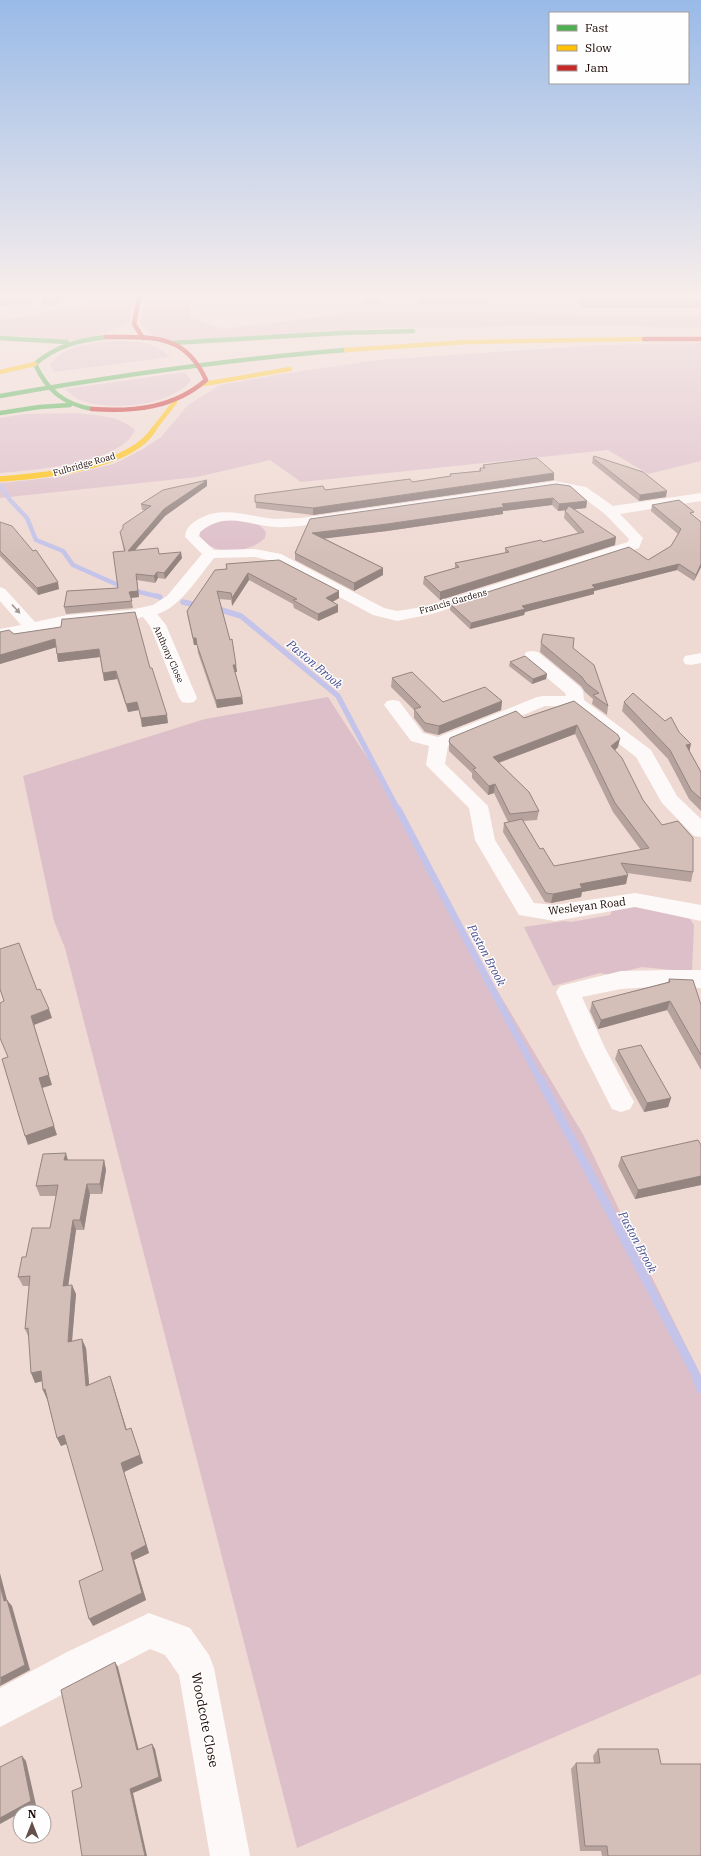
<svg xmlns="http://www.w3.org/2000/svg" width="701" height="1856" font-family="'IBM Plex Serif',serif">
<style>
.green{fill:#ddbfca}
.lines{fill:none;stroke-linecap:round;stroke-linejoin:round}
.stream-far3{stroke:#c4c3e9;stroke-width:4.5}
.stream-far2{stroke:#c4c3e9;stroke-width:5.5}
.stream-far1{stroke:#c4c3e9;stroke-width:7}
.stream{stroke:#c4c3e9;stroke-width:9}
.street{fill:#fdf9f8;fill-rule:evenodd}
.fast{stroke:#4caf50;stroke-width:4.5}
.slow-far1{stroke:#ffc107;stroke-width:4.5}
.slow{stroke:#ffc107;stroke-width:5.5}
.jam{stroke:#c62828;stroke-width:4.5}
.wall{fill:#b6a39e;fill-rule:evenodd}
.shaded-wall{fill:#948581}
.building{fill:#d4beb8;stroke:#948581}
.oneway{fill:#a29896}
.labels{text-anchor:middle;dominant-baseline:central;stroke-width:3;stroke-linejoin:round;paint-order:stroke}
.far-street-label{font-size:9px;fill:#1a0602;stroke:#fefefe}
.street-label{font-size:11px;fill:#1a0602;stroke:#fefefe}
.water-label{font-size:12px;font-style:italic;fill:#484d91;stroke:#fefefe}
.near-street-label{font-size:13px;fill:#1a0602;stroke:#fefefe}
</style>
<rect width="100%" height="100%" fill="#efd9d3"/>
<!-- green -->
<path class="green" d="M94 297H132L129 323C110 331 90 340 69 340 46 340 23 334 0 335V320L81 308Z
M146 297H192L189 305 191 318 223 329 349 313 701 315V328L601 326 382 328 182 341C165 338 150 339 141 323Z
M117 341C136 341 156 342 170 357L54 372 50 365C63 344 94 343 117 341Z
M701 343V461L648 474 608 450 301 482 270 460 197 477 0 498V483L60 477 114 464 143 449 161 437 188 405 220 385 282 374 379 360 600 345Z
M185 372 191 381C169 406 111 412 80 400 74 398 70 393 65 389Z
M74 413C95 415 119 415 135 430 121 464 33 470 0 473V418L25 414Z
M228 519C241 521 260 520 266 533L265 538C253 550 226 555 210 546 206 545 203 541 199 539 199 524 217 522 228 519Z
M328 697 390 793 484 968 584 1136 639 1251 701 1376V1674L297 1848 65 948 54 921 23 776 205 719Z
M637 905 690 919 694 925 692 972 642 967 610 975 600 973 553 986 524 927 564 921 571 922 610 915 613 908Z"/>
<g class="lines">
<!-- stream-far3 -->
<path class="stream-far3" d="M0 485 10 500 27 518 36 540 63 551 73 565 127 589 160 597"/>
<!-- stream-far2 -->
<path class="stream-far2" d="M157 596 160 597
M183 602 200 606
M215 608 241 616 338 696 398 810"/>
<!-- stream-far1 -->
<path class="stream-far1" d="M398 809 540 1080"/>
<!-- stream -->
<path class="stream" d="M540 1079 695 1373 701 1389"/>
<!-- street -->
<path class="street" d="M31 297H41L42 304 40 306H34Z
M341 297H351V302L346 305 343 304Z
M555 481 586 487 613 506 701 493V501L620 514 643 538 639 548 432 614 397 621 373 615 272 561 255 557 214 558C200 575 179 609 157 614L166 625 197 698 194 702 188 703 182 702 179 698 150 626 143 617 130 620 67 625 0 639V629L21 625 0 601V587L5 589 35 622 67 615 130 610 153 605 167 596 202 554 185 537C186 529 188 527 194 522 220 503 248 517 276 519 284 519 293 518 301 518ZM555 489 577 493 605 514 629 539 628 542 423 607 397 611 384 608 281 554 255 549 214 550 199 536 200 532C226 511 246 525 276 527 284 528 293 526 301 526Z
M532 651 538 652 580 687 583 691 584 700 651 750 677 796 701 819V837L694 836 662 803 636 757 571 707 545 706 448 746 445 764 488 806 495 840 534 903 555 905 635 893 701 905V921L635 907 555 921 519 915 475 840 469 808 426 765 429 746 411 741 384 705 387 701 393 700 399 701 423 733 438 737 537 697 543 696H566L565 693 526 660 524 656 526 652Z
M701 653V663L691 665 685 664 683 660 685 656Z
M668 970H701V988L668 986 621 989 582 997 605 1048 634 1102 630 1109 621 1112 612 1109 581 1048 556 992 560 986 621 971Z
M149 1613 190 1628 209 1655 214 1668 250 1856H210L179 1675 165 1655 150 1649 0 1727V1688L67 1652Z"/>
<!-- fast -->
<path class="fast" d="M0 338 67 342
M171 343 341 333 413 331
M0 396C115 376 230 359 346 350
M92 409C63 404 47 390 35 364 56 346 79 340 106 337
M0 413 39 407 70 405"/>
<!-- slow-far1 -->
<path class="slow-far1" d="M346 350 468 342 644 339
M0 372 35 364
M204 384 290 369
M153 430 175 402"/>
<!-- slow -->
<path class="slow" d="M0 479C42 476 130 468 154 429"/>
<!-- jam -->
<path class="jam" d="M139 297 134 324 143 338
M644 339H701
M92 409C134 412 174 408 206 380 185 333 152 337 106 337"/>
</g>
<!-- wall -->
<path class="wall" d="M0 297H30L33 307H30V304L0 306Z
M42 297H68V301H59V305L42 306 41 301 42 298Z
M364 297H381V303H364Z
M418 297H489V304L418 303Z
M577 297H701V308H581Z
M593 458 666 497 639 501 592 463Z
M483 465 554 480 313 515 256 508 255 495 325 490 412 482 450 476V474L479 471 480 468H483Z
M207 486 165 516 135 550 182 558 165 579 158 578 155 583 137 580 139 597 131 598 133 608 66 614 64 607 118 588 124 551 120 532 145 510H142L141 504Z
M570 486 587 501 586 508 575 509 615 545 440 600 423 584 424 577 455 568V563L505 553V548L543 542 578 533 564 518 565 510 558 511 552 505 503 511V514L387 531 324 538 383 568V575L354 591 295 560V553L310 519Z
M652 505 693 516 701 567 694 581 677 570 594 591V594L525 612 524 615 470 629 450 610V604L648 560 671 546 678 534 651 511Z
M0 522 59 589 38 595 0 556Z
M226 564 339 598 332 602 338 605V612L318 621 294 608 293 604 249 580 232 606 231 600 219 599 236 665 237 672H235L242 697 243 704 217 708 198 653 197 645H194L188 618 187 611 226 569Z
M0 632 14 634 150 668 168 723 142 727 139 710 128 712 117 679 104 681 100 657 58 662 56 647 0 664Z
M541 643 573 648 608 706 607 715 592 704 593 699 585 692 581 686 540 652Z
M510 662 547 674 546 679 532 684 509 666Z
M392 678 443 702 502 701 501 710 438 735 425 732 414 718V710L391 687Z
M574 701 618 747 615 750 643 800 693 872 691 882 627 873 626 884 582 892 581 897 551 903 545 902 503 832 504 823 508 822 494 793 488 795 472 778V773L449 751V742ZM575 734 613 812 641 850 554 866 540 849 523 821 537 820 539 811 499 763Z
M624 702 689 750 701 772V811L689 799 668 759 622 711Z
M669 979 701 1005V1070L667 1010 598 1029 590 1011 592 1002 668 982Z
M618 1050 671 1098 668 1107 644 1112 615 1059Z
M701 1145V1185L635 1199 618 1166 621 1157Z
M68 1160H104L106 1170 102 1194H90L84 1230H76L68 1285 76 1294 72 1341 86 1348 89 1385H113L127 1430 143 1463 124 1472 149 1553 134 1560 146 1600 93 1626 103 1570 67 1444 61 1446 57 1438 47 1399 43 1390 42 1381 35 1383 29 1338 25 1329 29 1286H23L18 1277 26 1257 50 1228 56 1196H40L36 1186Z
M598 1749 661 1764 701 1856H602L601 1851H580L571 1769 576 1763H594L593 1756Z"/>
<!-- shaded-wall -->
<path class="shaded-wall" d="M554 473V480L313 515V508Z
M207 480V486L165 516 129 557 128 551 164 509Z
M667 491 666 497 639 501 640 495Z
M553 498 552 505 503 511V514L387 531 313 540 312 533 502 504Z
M587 501 586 508 558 511 559 504Z
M616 537 615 545 440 600V592Z
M181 552 182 558 165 579 164 573Z
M679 564 677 570 594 591V594L525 612 524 615 470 629 471 623 522 606 592 585Z
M701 564V567L694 581 696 575Z
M383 568V575L354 591V583Z
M157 572 158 578 155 583 154 576Z
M248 573 249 580 232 606V598Z
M136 574 139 597 130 598 129 592Z
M58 582 59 589 38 595 37 588Z
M339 591V598L326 606V598Z
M338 605V612L318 621V614Z
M193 638H196L197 645H194Z
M55 639 57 647 0 664V655Z
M99 649 100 657 58 662 57 654Z
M233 665H236L237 672H234Z
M116 671 117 679 104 681 103 673Z
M547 674 546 679 532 684 533 679Z
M242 697 243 704 217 708 216 700Z
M502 701 501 710 438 735 439 726Z
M137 702 139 710 128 712 126 704Z
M167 715 168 723 142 727 141 718Z
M577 725 575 734 492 765 493 757Z
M620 739 618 747 610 755 611 746Z
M691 744 689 753 686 745Z
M495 784 494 793 488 795 489 786Z
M628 875 626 884 582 892 581 897 551 903 553 894 580 884Z
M670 1001 667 1010 598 1029 601 1020Z
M49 1009 52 1018 34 1025 52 1085 42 1088 57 1135 28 1145 25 1136 31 1016Z
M671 1098 668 1107 644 1112 647 1103Z
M66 1153 69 1164 64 1160Z
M104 1160 106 1170 102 1194 100 1184Z
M701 1176V1185L635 1199 638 1190Z
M87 1184 90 1194 84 1230 80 1220Z
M73 1220 76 1230 67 1295 63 1286Z
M72 1285 76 1294 71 1352 68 1342Z
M82 1339 86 1348 90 1395 86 1386Z
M41 1371 46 1380 35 1383 31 1373Z
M110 1376 113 1385 129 1438 126 1430Z
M45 1389 49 1398 47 1399 43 1390Z
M131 1428 143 1463 124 1472 149 1553 134 1560 146 1600 93 1626 89 1619 131 1553 121 1463Z
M64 1435 68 1443 61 1446 57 1438Z
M0 1573 7 1600 12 1606 30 1670 0 1686 4 1601 0 1585Z
M115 1662 118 1667 140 1755 137 1750Z
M152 1744 155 1749 162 1781 133 1793 147 1856H145L130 1789Z
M22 1756 26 1761 36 1805 23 1812H20V1813L0 1824V1818Z"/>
<!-- building -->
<path class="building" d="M0 297H30L32 301H29V299L0 300Z
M42 297H58V300L41 301 43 298Z
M581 297H701V300H582Z
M594 456 643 472 667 491 640 495 593 458Z
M537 458 554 473 313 508 255 502V495L323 486 325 490 410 479 412 482 451 476 450 474 481 471 480 468H485L483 465Z
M207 480 164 509 128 551 158 548 159 554 181 552 164 573 157 572 154 576 136 574 138 591 129 592 132 601 64 607 67 591 118 588 113 552 125 551 120 532 123 528V525L151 506 141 504 163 490Z
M556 484 570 486 587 501 559 504 553 498 502 504 504 507 387 524 312 533 383 568 354 583 295 553 310 519Z
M679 500 694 512 690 513 701 522V564L696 575 679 564 592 585 595 588 522 606 525 609 471 623 450 604 629 547 648 560 671 546 681 529 652 505Z
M569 506 616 537 440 592 424 577 459 567 455 563 509 552 505 548 541 540 543 542 584 532 565 511Z
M0 522 12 526 33 551 36 550 58 582 37 588 0 551Z
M279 560 339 591 326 598 338 605 318 614 293 600 297 599 248 573 232 598 231 593 217 591 230 640 232 639 236 665H233L242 697 216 700 197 645 196 638H193L187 611 215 570 227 569 226 564Z
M135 612 150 668H152L167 715 141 718 137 702 126 704 116 671 103 673 99 649 57 654 55 639 0 655V632L9 630 14 634 61 627 62 619H66Z
M543 634 574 638 573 648 594 665 608 706 593 695 599 693 586 683 582 677 541 643Z
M525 656 547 674 533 679 510 662Z
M412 672 443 702 485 687 502 701 439 726 425 723 414 709 421 707 392 678Z
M633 693 665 721 671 717 679 732 691 744 686 745 701 772V799L691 790 670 750 624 702Z
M574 701 618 735 620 739 611 746 622 758 643 800 662 825 678 821 693 838V872L621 863 628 875 580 884 582 888 553 894 546 893 504 823 522 819 540 849 543 848 554 866 649 848 615 803 577 725 493 757 529 792 539 811 510 814 495 784 489 786 473 769 476 768 449 742 450 738 516 711 524 718Z
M19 943 37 990 40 989 49 1009 31 1016 49 1075 39 1078 54 1126 25 1136 2 1059 8 1057 0 1038V1003L4 1001 0 989V949Z
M669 979 693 980 701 1005V1055L670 1001 601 1020 592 1002 670 982Z
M641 1045 671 1098 647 1103 618 1050Z
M698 1140 701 1145V1176L638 1190 621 1157Z
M66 1153 64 1160H104L100 1184H87L80 1220H73L63 1286 72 1285 68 1342 82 1339 86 1386 110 1376 126 1430 131 1428 140 1455 121 1463 146 1545 131 1553 142 1593 89 1619 79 1581 103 1570 64 1435 57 1438 45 1389 43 1390 41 1371 31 1373 28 1328 25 1329 30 1276 18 1277 22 1257H26L32 1228H50L58 1185 36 1186 43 1154Z
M0 1585 4 1601 7 1600 25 1665 0 1678Z
M115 1662 137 1750 152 1744 159 1777 130 1789 145 1856H82L72 1791 82 1787 61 1690Z
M598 1749H658L661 1764H701V1856H608L607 1846H585L576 1763H600Z
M22 1756 31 1801 0 1818V1767Z"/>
<!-- one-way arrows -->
<defs><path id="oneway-solid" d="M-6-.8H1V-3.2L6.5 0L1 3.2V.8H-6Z"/></defs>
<use class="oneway" href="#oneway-solid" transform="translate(16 609) rotate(47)"/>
<!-- sky -->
<linearGradient id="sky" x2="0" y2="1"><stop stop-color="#99bae8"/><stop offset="0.53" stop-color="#f8eeeb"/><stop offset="1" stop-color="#f8eeeb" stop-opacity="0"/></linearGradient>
<rect width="701" height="557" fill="url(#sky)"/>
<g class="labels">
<!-- far-street labels -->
<g class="far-street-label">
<text transform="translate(84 464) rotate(-16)">Fulbridge Road</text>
<text transform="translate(453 601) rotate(-16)">Francis Gardens</text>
<text transform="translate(169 654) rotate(66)">Anthony Close</text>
</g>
<!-- street labels -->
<g class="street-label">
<text transform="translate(587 906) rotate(-7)">Wesleyan Road</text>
</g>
<!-- water labels -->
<g class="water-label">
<text transform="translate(315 664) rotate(40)">Paston Brook</text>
<text transform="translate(487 955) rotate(62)">Paston Brook</text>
<text transform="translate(638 1242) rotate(62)">Paston Brook</text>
</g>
<!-- near-street labels -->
<g class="near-street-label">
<text transform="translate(205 1720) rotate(79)">Woodcote Close</text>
</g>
</g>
<!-- legend -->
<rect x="549" y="12" width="140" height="72" fill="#fefefe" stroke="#a39b99"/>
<rect x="557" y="25" width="20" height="6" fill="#4caf50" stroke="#a39b99"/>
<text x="585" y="32" font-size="12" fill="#1a0602">Fast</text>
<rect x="557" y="45" width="20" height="6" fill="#ffc107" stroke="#a39b99"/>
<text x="585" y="52" font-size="12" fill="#1a0602">Slow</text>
<rect x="557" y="65" width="20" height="6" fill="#c62828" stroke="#a39b99"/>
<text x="585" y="72" font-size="12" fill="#1a0602">Jam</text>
<!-- north arrow -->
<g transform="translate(32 1824)"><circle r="19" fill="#fefefe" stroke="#a39b99"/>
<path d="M0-3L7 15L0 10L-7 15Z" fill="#65504b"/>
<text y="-6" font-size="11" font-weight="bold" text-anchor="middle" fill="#1a0602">N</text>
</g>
</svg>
